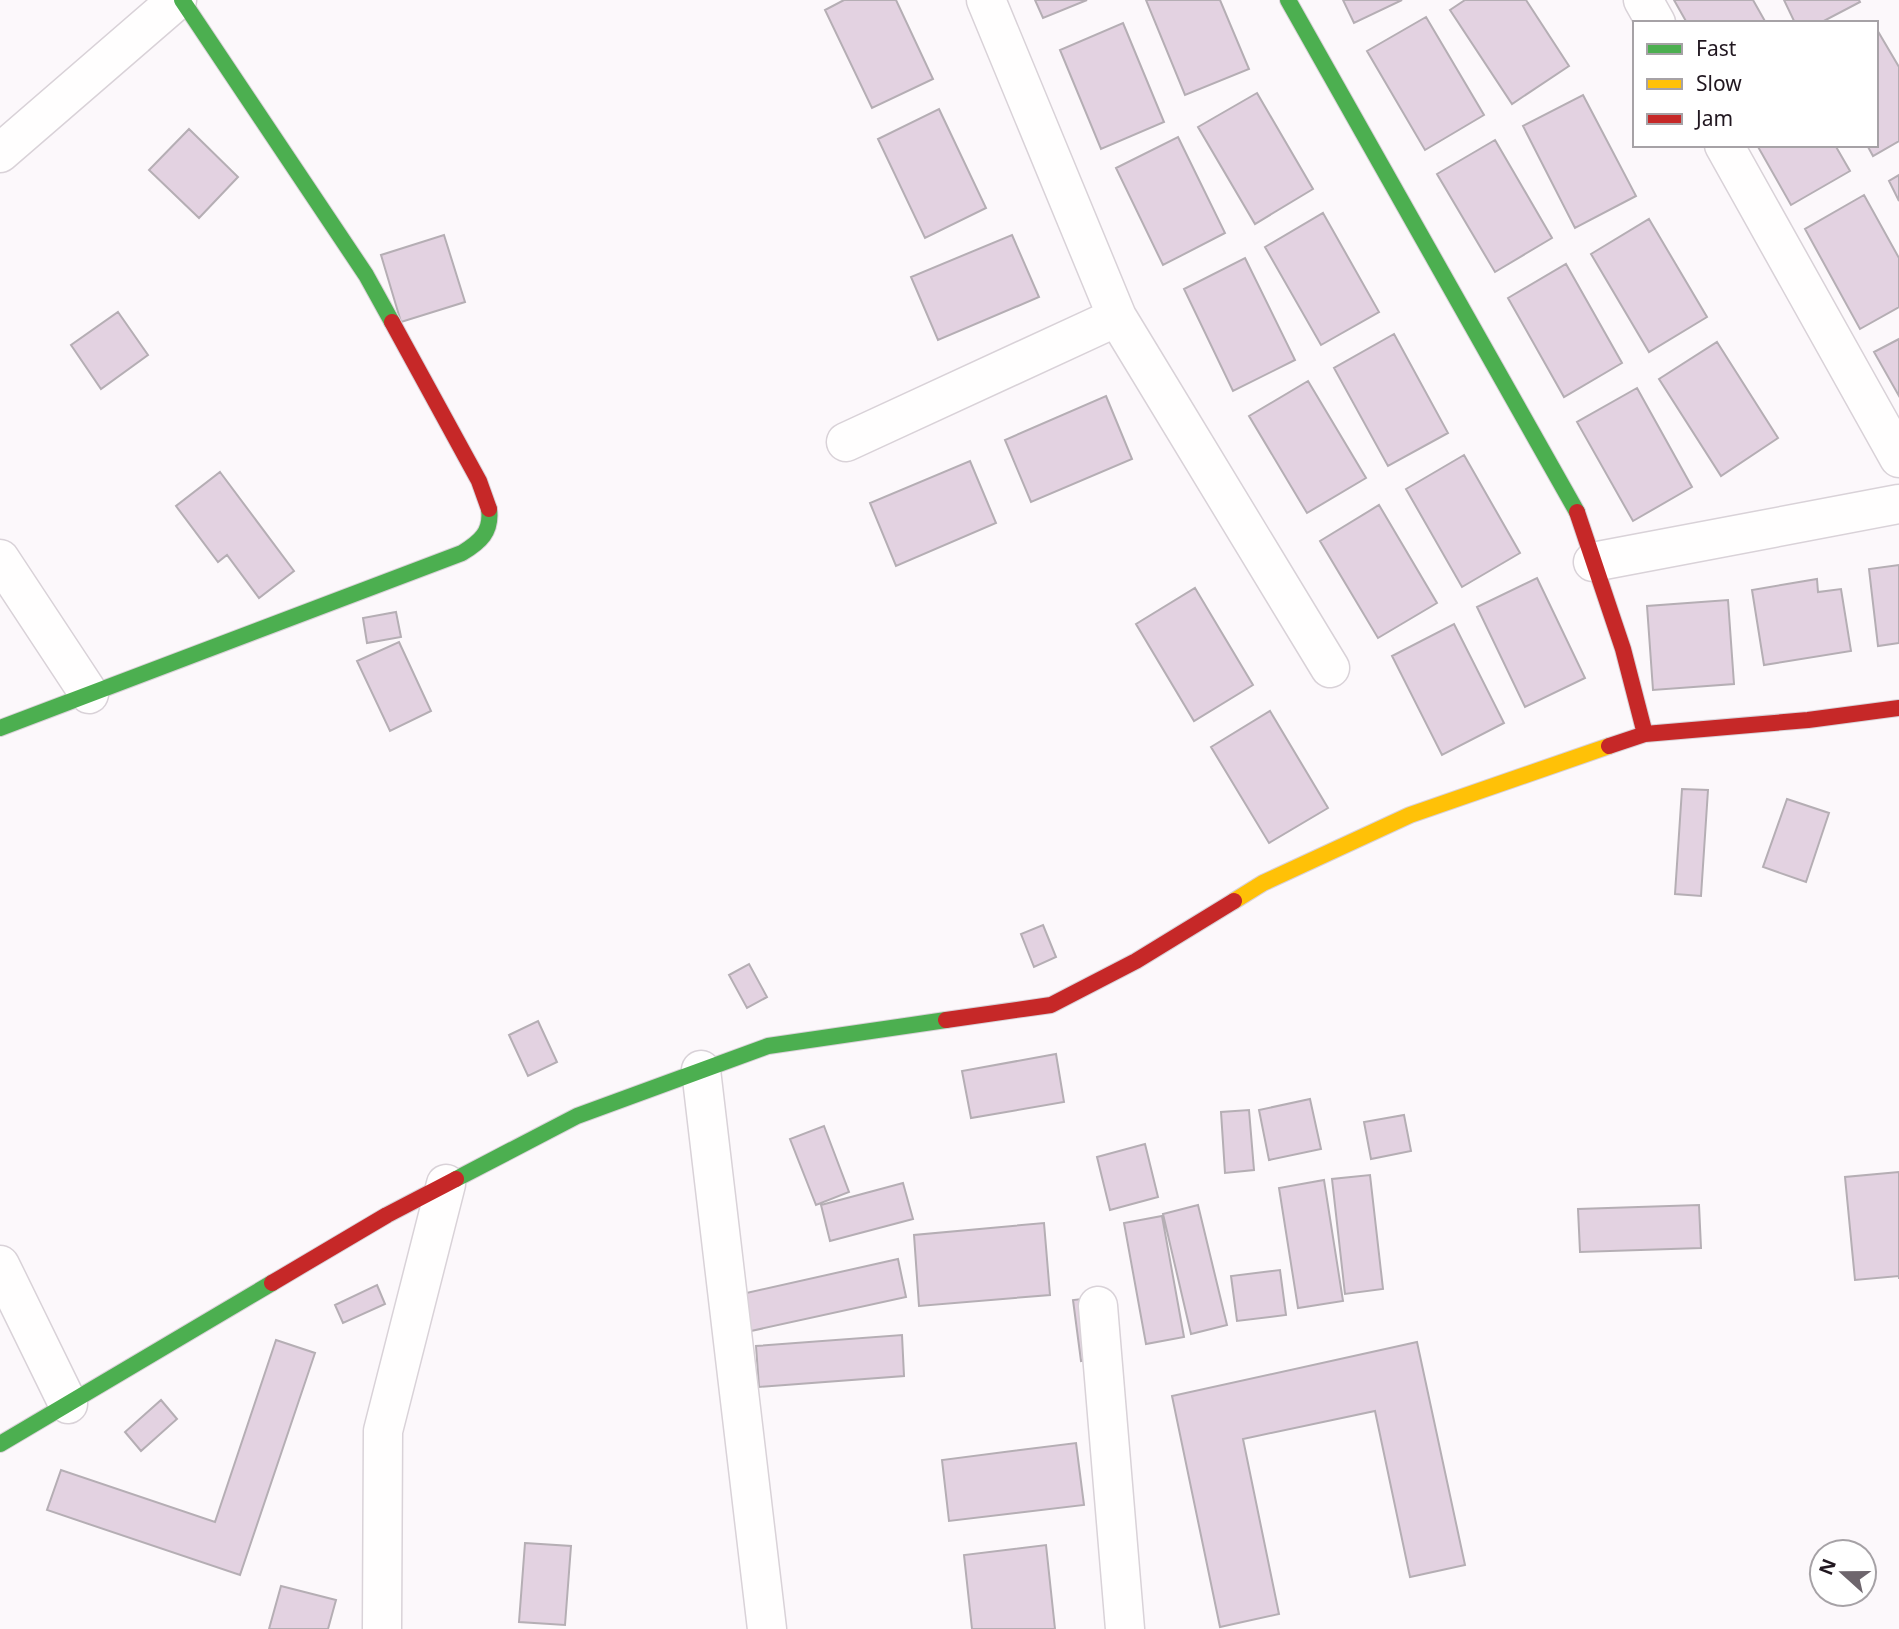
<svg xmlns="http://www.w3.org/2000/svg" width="1899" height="1629" font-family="'Noto Sans',sans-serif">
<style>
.building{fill:#e3d2e1;stroke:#b5aeb4;stroke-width:2}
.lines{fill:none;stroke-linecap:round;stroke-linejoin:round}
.street-casing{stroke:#d9d2d8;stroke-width:41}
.fast-casing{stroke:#d9d2d8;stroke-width:18}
.slow-casing{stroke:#d9d2d8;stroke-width:18}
.jam-casing{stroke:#d9d2d8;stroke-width:18}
.street{stroke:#fffefe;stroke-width:38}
.fast{stroke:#4caf50;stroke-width:16}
.slow{stroke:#ffc107;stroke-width:16}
.jam{stroke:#c62828;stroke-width:16}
</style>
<rect width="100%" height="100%" fill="#fcf8fb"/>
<!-- building -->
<path class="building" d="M844 0H896L933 79 872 108 825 10Z
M1035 0H1087L1043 18Z
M1146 0H1220L1249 69 1185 95Z
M1343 0H1402L1354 23Z
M1465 0H1526L1569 66 1512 104 1450 10Z
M1674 0H1753L1766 23H1687Z
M1784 0H1859L1860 2 1820 23H1795Z
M1426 17 1484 115 1425 150 1367 51Z
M1123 23 1164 122 1101 149 1060 50Z
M1876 28 1899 67V141L1873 156 1867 145H1876Z
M1257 93 1313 189 1255 224 1198 127Z
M1583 95 1636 196 1575 228 1523 126Z
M939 109 986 208 925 238 878 139Z
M189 129 238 177 199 218 149 170Z
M1178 137 1225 233 1163 265 1116 168Z
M1495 140 1552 238 1495 272 1437 174Z
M1757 145H1835L1850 171 1791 205Z
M1899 175V201L1889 181Z
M1864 195 1899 258V307L1860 329 1805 229Z
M1323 213 1379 312 1321 345 1265 247Z
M1649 219 1707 317 1649 352 1591 254Z
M444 235 465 302 401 322 381 255Z
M1012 235 1039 297 938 340 911 277Z
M1245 258 1295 360 1233 391 1184 289Z
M1566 264 1622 363 1564 397 1508 298Z
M118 312 148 355 101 389 71 345Z
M1394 334 1448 433 1388 466 1334 368Z
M1899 339V396L1874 352Z
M1717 342 1778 438 1721 476 1659 379Z
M1308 381 1366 478 1307 513 1249 416Z
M1637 388 1692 487 1633 521 1577 422Z
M1106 396 1132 459 1031 502 1005 440Z
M1464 455 1520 553 1462 587 1406 489Z
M970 461 996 523 896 566 870 503Z
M220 472 294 571 259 598 227 555 218 562 176 506Z
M1379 505 1437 603 1378 638 1320 541Z
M1899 565V643L1878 646 1869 569Z
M1537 578 1585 678 1525 707 1477 607Z
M1817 579 1818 592 1841 589 1851 651 1764 665 1752 590Z
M1195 588 1253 685 1194 721 1136 624Z
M1728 600 1734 684 1653 690 1647 606Z
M396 612 401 637 367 643 363 618Z
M1454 624 1504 723 1442 755 1392 656Z
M399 642 431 711 390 731 357 661Z
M1270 711 1328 808 1269 843 1211 747Z
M1682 789 1708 790 1701 896 1675 894Z
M1787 799 1829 813 1806 882 1763 867Z
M1043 925 1056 957 1034 967 1021 934Z
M749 964 767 997 747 1008 729 975Z
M538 1021 557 1062 528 1076 509 1035Z
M1056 1054 1064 1102 971 1118 962 1071Z
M1310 1099 1321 1149 1269 1160 1259 1110Z
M1249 1110 1254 1170 1225 1173 1221 1112Z
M1404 1115 1411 1151 1371 1159 1364 1122Z
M824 1126 849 1192 816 1205 790 1139Z
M1145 1144 1158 1197 1110 1210 1097 1157Z
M1899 1172V1279V1276L1855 1280 1845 1177Z
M1370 1175 1383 1289 1345 1294 1332 1179Z
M1324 1180 1343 1301 1298 1308 1279 1188Z
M903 1183 913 1219 830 1241 821 1205Z
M1198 1205 1227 1325 1191 1334 1163 1214Z
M1699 1205 1701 1248 1580 1252 1578 1209Z
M1162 1216 1184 1337 1146 1344 1124 1223Z
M1044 1223 1050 1295 919 1306 914 1235Z
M898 1259 906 1297 751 1331 742 1294Z
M1280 1270 1286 1315 1237 1321 1231 1276Z
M377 1285 385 1304 343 1323 335 1305Z
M1090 1298 1098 1358 1081 1361 1073 1300Z
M902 1335 904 1376 759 1387 756 1346Z
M276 1340 315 1353 240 1575 47 1510 61 1470 215 1522Z
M1417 1342 1465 1565 1410 1577 1375 1411 1243 1439 1279 1614 1220 1627 1172 1396Z
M161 1400 177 1419 141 1451 125 1432Z
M1076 1443 1084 1505 949 1521 942 1460Z
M525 1543 571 1546 565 1625 519 1622Z
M1046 1545 1055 1629H972L964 1555Z
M281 1586 336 1600 328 1629H269Z"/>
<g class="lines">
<!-- street casing -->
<g class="street-casing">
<path id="street" d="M986 0 1117 317 1330 668
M1643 0 1656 23
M1724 145 1899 458
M0 153 177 0
M846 442 1117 317
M0 559 89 694
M1593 562 1899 504
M701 1070 767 1629
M0 1265 68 1404
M1098 1306 1125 1629
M382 1629 383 1431 446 1184"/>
</g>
<!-- fast casing -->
<g class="fast-casing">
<path id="fast" d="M182 0 366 275 392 322
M1288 0 1577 512
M0 728 462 553C480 542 492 532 489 509
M456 1179 577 1116 768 1046 946 1020
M0 1444 272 1283"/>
</g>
<!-- slow casing -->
<g class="slow-casing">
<path id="slow" d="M1234 901 1263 883 1410 815 1609 746"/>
</g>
<!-- jam casing -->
<g class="jam-casing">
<path id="jam" d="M392 322 479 481 489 509
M1577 512 1623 649 1645 734
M1609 746 1645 734 1808 720 1899 708
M946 1020 1051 1005 1136 961 1234 901
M272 1283 387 1215 456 1179"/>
</g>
<!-- street -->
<use href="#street" class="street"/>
<!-- fast -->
<use href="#fast" class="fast"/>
<!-- slow -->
<use href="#slow" class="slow"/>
<!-- jam -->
<use href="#jam" class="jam"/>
</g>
<!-- legend -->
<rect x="1633" y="21" width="245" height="126" fill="#ffffff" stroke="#a6a2a6" stroke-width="2"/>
<rect x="1647" y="44" width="35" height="10" fill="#4caf50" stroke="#a6a2a6" stroke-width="2"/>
<text x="1696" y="56" font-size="21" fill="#211720">Fast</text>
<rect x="1647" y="79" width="35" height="10" fill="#ffc107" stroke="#a6a2a6" stroke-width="2"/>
<text x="1696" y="91" font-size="21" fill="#211720">Slow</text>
<rect x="1647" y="114" width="35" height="10" fill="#c62828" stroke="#a6a2a6" stroke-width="2"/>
<text x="1696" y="126" font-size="21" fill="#211720">Jam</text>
<!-- north arrow -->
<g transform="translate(1843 1573) rotate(291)"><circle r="33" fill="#ffffff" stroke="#a6a2a6" stroke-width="2"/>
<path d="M0-5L12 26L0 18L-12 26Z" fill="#6e666d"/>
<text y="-10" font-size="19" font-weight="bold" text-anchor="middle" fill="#211720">N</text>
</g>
</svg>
